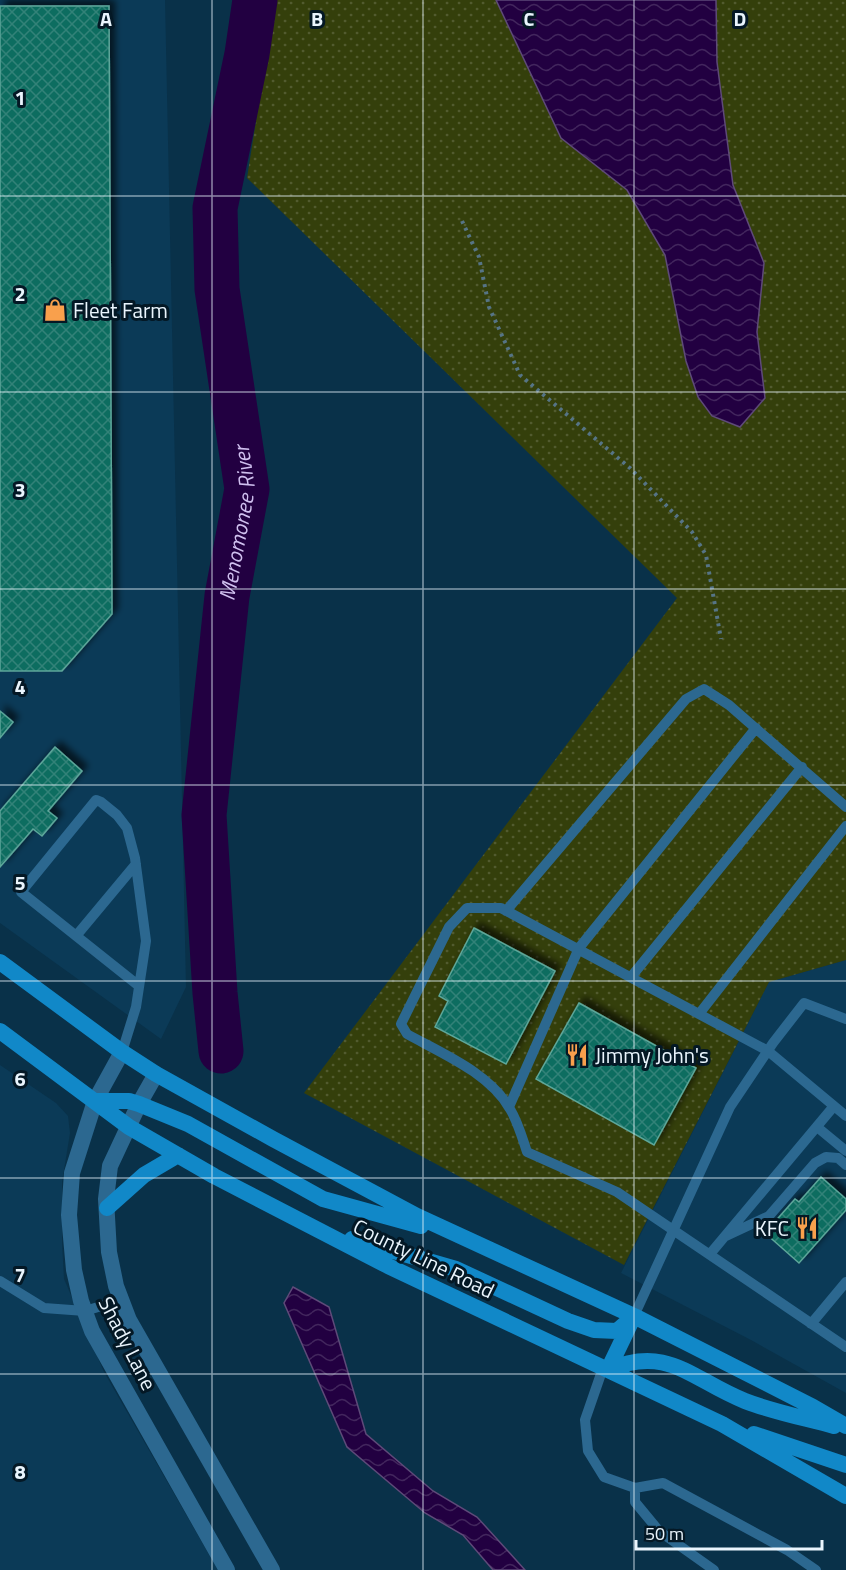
<svg xmlns="http://www.w3.org/2000/svg" width="846" height="1570" font-family="'Titillium Web',sans-serif">
<style>
.built{fill:#0b3a57}
.grass{fill:url(#grass-dots)}
.water{fill:url(#water-waves);stroke:#5e4a79;stroke-width:1.5}
.lines{fill:none;stroke-linecap:round;stroke-linejoin:round}
.river{stroke:#220041;stroke-width:45}
.building{fill:url(#building-cross-hatch);stroke:#5da79a;stroke-width:1.5;filter:url(#shadow)}
.path{stroke:#567486;stroke-width:4;stroke-dasharray:3 4.5;stroke-linecap:butt}
.service{stroke:#2c6890;stroke-width:10}
.minor{stroke:#2c6890;stroke-width:16}
.secondary{stroke:#1188c8;stroke-width:16}
.grid{fill:none;stroke:#eaf5fd;stroke-width:1.5;stroke-opacity:0.55}
.labels{text-anchor:middle;dominant-baseline:central;stroke-width:6;stroke-linejoin:round;paint-order:stroke}
.poi-label{font-size:21px;fill:#eaf5fd;stroke:#041825;text-anchor:start}
.street-label{font-size:21px;fill:#eaf5fd;stroke:#041825}
.water-label{font-size:22px;font-style:italic;fill:#d0c0ef;stroke:#041825}
.grid-label{font-size:20px;text-anchor:middle;font-weight:bold;fill:#eaf5fd;stroke:#041825;stroke-width:6;stroke-linejoin:round;paint-order:stroke}
</style>
<defs>
<pattern id="grass-dots" width="8" height="8" patternUnits="userSpaceOnUse" patternTransform="scale(1.5)"><rect width="8" height="8" fill="#343f0b"/><path d="M2 2h.1M6 6h.1" fill="none" stroke="#525b2f" stroke-width="1.8" stroke-linecap="round"/></pattern>
<pattern id="water-waves" width="16" height="10" patternUnits="userSpaceOnUse" patternTransform="scale(1.5)"><rect width="16" height="10" fill="#220041"/><path d="M0 5q4-4 8 0t8 0" fill="none" stroke="#42265d"/></pattern>
<pattern id="building-cross-hatch" width="8" height="8" patternUnits="userSpaceOnUse" patternTransform="scale(1.5)"><rect width="8" height="8" fill="#0e6d60"/><path d="M0 0l8 8M0 8l8-8" fill="none" stroke="#318278"/></pattern>
<filter id="shadow"><feDropShadow dx="5.5" dy="-5.5" stdDeviation="3" flood-color="#0009"/></filter>
</defs>
<rect width="100%" height="100%" fill="#093149"/>
<!-- built -->
<path class="built" d="M0 0H165L186 987 161 1039 0 923Z
M846 960V1393L751 1340 621 1273 769 982Z
M0 1065 56 1103 68 1116 70 1133 62 1182V1242L64 1279 104 1372 218 1570H0Z"/>
<!-- grass -->
<path class="grass" d="M275 0H846V960L769 982 624 1265 304 1093 677 598 247 178Z"/>
<!-- water -->
<path class="water" d="M496 0H716L717 62 733 185 764 263 757 332 765 398 740 427 712 416 698 397 686 361 665 255 627 190 561 138Z
M293 1287 329 1307 366 1434 433 1491 477 1517 525 1570H493L463 1535 425 1513 347 1447 284 1303Z"/>
<g class="lines">
<!-- river -->
<path class="river" id="s1" d="M221 1051 215 993 204 815 227 596 247 489 217 289 215 208 247 54 255 0"/>
</g>
<!-- building -->
<path class="building" d="M0 6H109L112 614 62 671H0Z
M0 711 13 722 0 738Z
M55 747 82 771 48 811 57 818 42 836 33 829 0 867V811Z
M474 928 555 971 506 1064 435 1027 448 1001 439 996Z
M579 1003 696 1068 654 1145 536 1079Z
M821 1177 846 1199V1210L799 1263 765 1233 795 1199 799 1202Z"/>
<g class="lines">
<!-- path -->
<path class="path" d="M462 221 479 257 489 307 520 375 630 468 692 532 706 555 721 639"/>
<!-- service -->
<path class="service" d="M506 911 686 699 704 689 729 705 846 807
M76 936 136 864
M631 977 802 767
M699 1014 846 826
M122 1052 136 1007 146 941 135 858 127 828 117 815 101 802 96 800 21 892 139 986
M509 1107 579 948 756 728
M846 1116 768 1051 501 908H467L449 927 401 1024 407 1034C441 1053 490 1073 510 1109 518 1122 522 1137 527 1152L617 1192 846 1347
M817 1127 846 1151
M726 1236 769 1216 815 1163 826 1157 838 1158 846 1165
M710 1254 834 1106
M0 1281 44 1308 85 1311 121 1300
M634 1316 730 1107 773 1043 804 1003 846 1019
M811 1324 846 1282
M603 1368 585 1420 588 1451 604 1477 635 1488
M714 1570 659 1531 635 1502V1488L663 1483 787 1550 816 1570"/>
<!-- minor -->
<path class="minor" d="M122 1052 95 1101 72 1173 69 1215 74 1270 81 1301 92 1331 227 1570
M156 1074 139 1104 110 1166 106 1199 109 1252 116 1286 129 1320 272 1570"/>
<!-- secondary -->
<path class="secondary" d="M0 962 122 1052 156 1074 273 1139 417 1216 634 1316 813 1407 846 1426
M0 1031 129 1127 214 1176 388 1266 722 1424 846 1496
M95 1101H129L139 1104 188 1124 323 1199 421 1226
M107 1208 144 1175 178 1155
M352 1239 456 1269 568 1321 594 1330 617 1331 634 1316
M608 1370C668 1344 692 1380 745 1401 773 1412 805 1418 834 1426
M608 1370 631 1322
M754 1434 846 1465"/>
</g>
<!-- grid -->
<path class="grid" d="M212 0V1570M423 0V1570M634 0V1570M0 196H846M0 392H846M0 589H846M0 785H846M0 981H846M0 1178H846M0 1374H846"/>
<!-- icons -->
<defs>
<g id="shop-bare" transform="scale(1.8)"><path d="M-5-2.5h2.3a2.7 3.5 0 0 1 5.4 0H5L5.5 6h-11ZM-1.5-2.5h3a1.5 2.3 0 0 0-3 0Z" fill="#f9a04c" stroke="#041825" stroke-width="2.5" paint-order="stroke"/></g>
<g id="restaurant-bare" transform="scale(1.8)"><path d="M-5-6h1v4h1v-4h1v4h1v-4h1v5L-1.5 .5V6h-2V.5L-5-1ZM5-6V6H3V1.5H1.5Q1.5-4 5-6Z" fill="#f9a04c" stroke="#041825" stroke-width="2.5" paint-order="stroke"/></g>
</defs>
<g fill-rule="evenodd">
<use href="#shop-bare" x="55" y="310"/>
<use href="#restaurant-bare" x="577" y="1055"/>
<use href="#restaurant-bare" x="807" y="1228"/>
</g>
<g class="labels">
<!-- poi labels -->
<g class="poi-label">
<text x="73" y="310">Fleet Farm</text>
<text x="595" y="1055">Jimmy John's</text>
<text x="789" y="1228" text-anchor="end">KFC</text>
</g>
<!-- street labels -->
<g class="street-label">
<text transform="translate(424 1258) rotate(26)">County Line Road</text>
<text transform="translate(128 1343) rotate(63)">Shady Lane</text>
</g>
<!-- water labels -->
<g class="water-label">
<text stroke="none"><textPath href="#s1" startOffset="531">Menomonee River</textPath></text>
</g>
</g>
<g class="grid-label">
<text x="106" y="26">A</text>
<text x="317" y="26">B</text>
<text x="529" y="26">C</text>
<text x="740" y="26">D</text>
<text x="20" y="105">1</text>
<text x="20" y="301">2</text>
<text x="20" y="497">3</text>
<text x="20" y="694">4</text>
<text x="20" y="890">5</text>
<text x="20" y="1086">6</text>
<text x="20" y="1282">7</text>
<text x="20" y="1479">8</text>
</g>
<!-- scale -->
<path d="M636 1540v9h186v-9" fill="none" stroke="#eaf5fd" stroke-width="3"/>
<text x="645" y="1540" font-size="18" fill="#eaf5fd" stroke="#041825" stroke-width="4.5" paint-order="stroke">50 m</text>
</svg>
